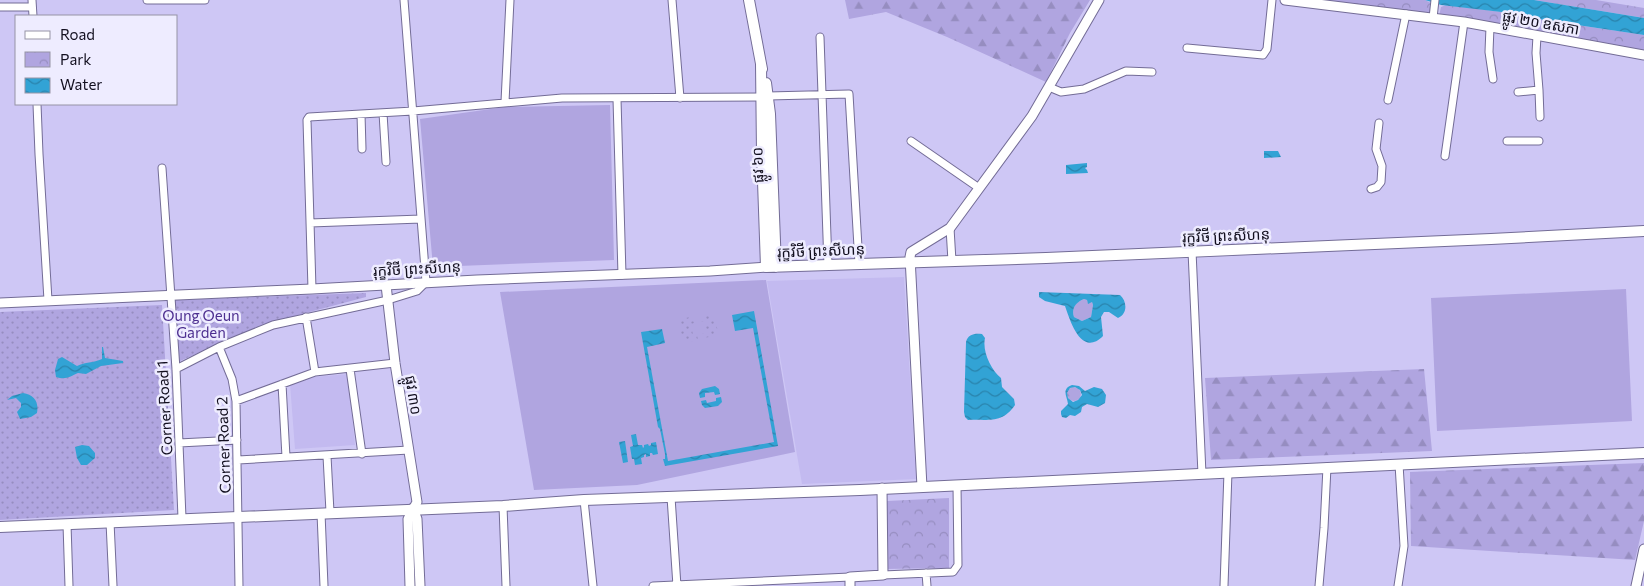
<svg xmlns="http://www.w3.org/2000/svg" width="1644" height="586" font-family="Commissioner,'Noto Sans Khmer',sans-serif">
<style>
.built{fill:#c3baf0}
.grass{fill:#b0a5e0}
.forest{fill:url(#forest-firs)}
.park{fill:url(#park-crowns)}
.garden{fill:url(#garden-dots)}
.water{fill:url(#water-waves);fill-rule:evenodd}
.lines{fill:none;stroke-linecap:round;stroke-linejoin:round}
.minor-casing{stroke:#736c96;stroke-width:9}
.tertiary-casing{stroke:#736c96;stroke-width:11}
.secondary-casing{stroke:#736c96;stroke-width:12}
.minor{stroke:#fff;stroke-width:7}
.tertiary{stroke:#fff;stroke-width:9}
.secondary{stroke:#fff;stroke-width:10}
.labels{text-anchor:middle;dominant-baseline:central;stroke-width:5;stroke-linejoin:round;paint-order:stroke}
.street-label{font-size:15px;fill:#120f1f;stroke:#eeecff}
.park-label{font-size:15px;fill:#4d2f90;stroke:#eeecff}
</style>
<defs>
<pattern id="forest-firs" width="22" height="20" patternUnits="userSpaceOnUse" patternTransform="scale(1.25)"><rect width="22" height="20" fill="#b0a5e0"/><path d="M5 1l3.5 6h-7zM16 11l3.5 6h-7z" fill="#968dc0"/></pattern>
<pattern id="park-crowns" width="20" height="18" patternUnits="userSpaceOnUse" patternTransform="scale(1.25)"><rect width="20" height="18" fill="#b0a5e0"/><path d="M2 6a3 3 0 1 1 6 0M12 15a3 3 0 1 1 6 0" fill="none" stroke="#968dc0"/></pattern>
<pattern id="garden-dots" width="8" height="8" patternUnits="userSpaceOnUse" patternTransform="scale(1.25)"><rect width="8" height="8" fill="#b0a5e0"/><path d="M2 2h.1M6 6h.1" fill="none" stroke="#968dc0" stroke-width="1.8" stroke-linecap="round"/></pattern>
<pattern id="water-waves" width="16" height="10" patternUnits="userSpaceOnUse" patternTransform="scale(1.25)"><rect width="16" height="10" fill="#32a3d5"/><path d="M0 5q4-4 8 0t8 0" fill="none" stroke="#2983ac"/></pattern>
</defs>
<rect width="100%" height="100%" fill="#cec7f5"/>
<!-- built -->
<path class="built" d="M904 277 916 479 802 484 767 281Z
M348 374 355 445 295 449 290 384 314 377Z"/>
<!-- grass -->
<path class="grass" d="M610 105 614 260 433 267 420 119 505 107Z
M766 280 795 452 637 485 534 490 500 292Z
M1626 289 1632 421 1437 431 1431 298Z
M1084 299 1087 300 1088 303 1092 302 1093 305 1091 317 1082 321 1074 317C1071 308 1076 302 1084 299Z"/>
<!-- forest -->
<path class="forest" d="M845 0H1090L1070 33 1046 82 947 37 886 12 849 19Z
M1424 369 1432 451 1211 460 1205 378Z
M1067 394a7 7 0 1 1 14 0a7 7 0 1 1-14 0Z
M1644 463V521L1635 560 1411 546 1410 472Z"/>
<!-- park -->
<path class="park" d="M1315 0H1425L1433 4 1431 13Z
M1534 0H1596L1644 8V18Z
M1446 5 1510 13 1544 20 1644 35V51C1576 36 1507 27 1439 16L1441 7Z
M949 498V568L886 569 887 501Z"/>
<!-- garden -->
<path class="garden" d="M366 293V297L302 314 238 335 178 362 174 300Z
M162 305 174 510 0 520V312Z
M708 314C716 317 716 324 718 332L715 336 703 338 702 334 706 333 704 321 700 322 699 319H702L703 315Z
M690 317 692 320H694L695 323 691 324 693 335H697L698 340 688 342 682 338 679 326 682 319Z"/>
<!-- water -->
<path class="water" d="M1425 0H1534L1644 18V35L1544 20 1510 13 1441 5Z
M1264 151H1278L1281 157 1264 158Z
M1087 163V167L1085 168 1087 170 1088 173 1066 174V165Z
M1039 292 1120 295C1127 301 1128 314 1118 318L1109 312H1104L1101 317 1103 336C1081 358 1070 320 1065 306L1045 301 1039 297ZM1084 299 1087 300 1088 304 1092 302 1093 305 1091 317 1082 321 1074 317C1071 309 1076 302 1084 299Z
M754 311 778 446 665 466 663 459H665V454L660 429 658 427 641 332 662 329 665 343 647 347 668 461 774 442 753 328 735 331 732 315Z
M982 334 985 338C982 351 991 370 1001 378L1002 387 1014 399 1015 405C1002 424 989 419 968 420L965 417 964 412 966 342C968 334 975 333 982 334Z
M102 347H103L105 358 123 361V363L101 366 86 374 78 373C69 377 66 380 56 377L55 370 58 359 62 357 77 366C85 362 93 363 102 359Z
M1072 385 1079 386 1085 391 1094 387 1102 389 1106 395 1105 403 1098 407 1087 404 1082 407 1081 412 1075 416 1070 415 1066 418 1062 417 1061 414V411L1068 404C1067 396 1061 389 1072 385ZM1075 387 1080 390 1082 395 1078 400 1073 402 1068 398 1067 393 1070 388Z
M715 386 719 389 720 394 715 395 714 392 705 393V397L700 398 699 393 702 389Z
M23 393C34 395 39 401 37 413L31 417 20 419 17 412 21 407V403L16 398 7 400 12 396Z
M721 397 722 402 718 406 705 408 702 405 701 401 706 400 707 403 716 401V398Z
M636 434 638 445H642L643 448 644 447V445L648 444 649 446 651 445V443L656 442 658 454 653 455 652 453H650V456L646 457V454L644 455V457L641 458 642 464 635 465 634 459H632L630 447 633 446 631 435Z
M625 441 628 462 623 463 619 442Z
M82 445 89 446 95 453V458L87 465H81L77 458 75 447Z"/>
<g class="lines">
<!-- minor casing -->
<g class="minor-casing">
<path id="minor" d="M32 0 33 16
M147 0H205
M672 0 680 98
M0 7H32
M1433 18 1435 0
M1490 27 1489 52 1493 79
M820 37 828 265
M1187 48 1263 55 1267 49 1272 0
M1049 87 1061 92 1084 89 1126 71 1152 72
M1539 90 1540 117
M1518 92 1539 90 1536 53 1537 36
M768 96 849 94 859 264
M617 99 622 275
M1388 100 1406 14
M505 102 510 0
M37 104 39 154 48 300
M383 113 386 162
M361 114 362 149
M911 141 979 188
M1507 141H1539
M1445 156 1464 22
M162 168 176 369 182 518
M1371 189 1377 187 1381 182 1382 166 1376 149 1379 123
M310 223 421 219
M950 228 952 261
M1192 251 1202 474
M312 289 307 120 309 117 413 111 562 98 761 97
M306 317 315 372
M219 347 232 379 236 401 239 586
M176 369 219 347 273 325 388 300 417 291 426 282 404 0
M350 369 362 454
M282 384 286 457
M236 401 315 372 395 363
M179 443 237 440
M327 456 330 512
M238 460 409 450
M671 497 677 586
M584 500 593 586
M503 506 506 586
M321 513 324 586
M110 522 113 586
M67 524 69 586
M926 573 927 586
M883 575 953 572 958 565 957 485
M653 586 850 577
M1224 586 1228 472
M1319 586 1324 528 1327 467
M1398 586 1404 546 1399 464"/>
</g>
<!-- tertiary casing -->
<g class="tertiary-casing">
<path id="tertiary" d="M1285 0 1464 22 1644 55
M386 285 395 363 417 502 408 519 410 586
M0 303 312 289 477 280 710 271 766 267
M922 487 910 257 911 252 950 228 1032 116 1099 0
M413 508 417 519 420 586
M850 586V577L883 575 882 488
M1636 586 1644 549"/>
</g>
<!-- secondary casing -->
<g class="secondary-casing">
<path id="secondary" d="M749 0 762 69
M761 64 762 153 766 267 1046 258 1491 239 1644 231
M766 83 770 114 776 267
M0 527 503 506 584 500 860 490 1644 453"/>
</g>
<!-- minor -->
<use href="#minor" class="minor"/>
<!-- tertiary -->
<use href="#tertiary" class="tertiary"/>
<!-- secondary -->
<use href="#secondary" class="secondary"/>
</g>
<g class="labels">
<!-- street labels -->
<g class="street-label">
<text transform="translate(1541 22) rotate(10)">ផ្លូវ ២០ ឧសភា</text>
<text transform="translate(757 165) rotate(-92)">ផ្លូវ ៦០</text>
<text transform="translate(1226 235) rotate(-2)">រុក្ខវិថី ព្រះសីហនុ</text>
<text transform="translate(821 250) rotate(-2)">រុក្ខវិថី ព្រះសីហនុ</text>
<text transform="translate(417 268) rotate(-3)">រុក្ខវិថី ព្រះសីហនុ</text>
<text transform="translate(414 395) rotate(81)">ផ្លូវ ៣០</text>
<text transform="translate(164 408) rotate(-93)">Corner Road 1</text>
<text transform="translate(223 445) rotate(-92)">Corner Road 2</text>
</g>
<!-- park labels -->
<g class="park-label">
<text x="201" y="315">Oung Oeun<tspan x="201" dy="17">Garden</tspan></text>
</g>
</g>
<!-- legend -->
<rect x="15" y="15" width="162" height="90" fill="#eeecff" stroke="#9694a5"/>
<rect x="25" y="31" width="25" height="8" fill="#ffffff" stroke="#9694a5"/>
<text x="60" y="40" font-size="15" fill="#120f1f">Road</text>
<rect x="25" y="52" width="25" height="15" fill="url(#park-crowns)" stroke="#9694a5"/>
<text x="60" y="65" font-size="15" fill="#120f1f">Park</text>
<rect x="25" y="78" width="25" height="15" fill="url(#water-waves)" stroke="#9694a5"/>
<text x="60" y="90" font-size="15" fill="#120f1f">Water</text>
</svg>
